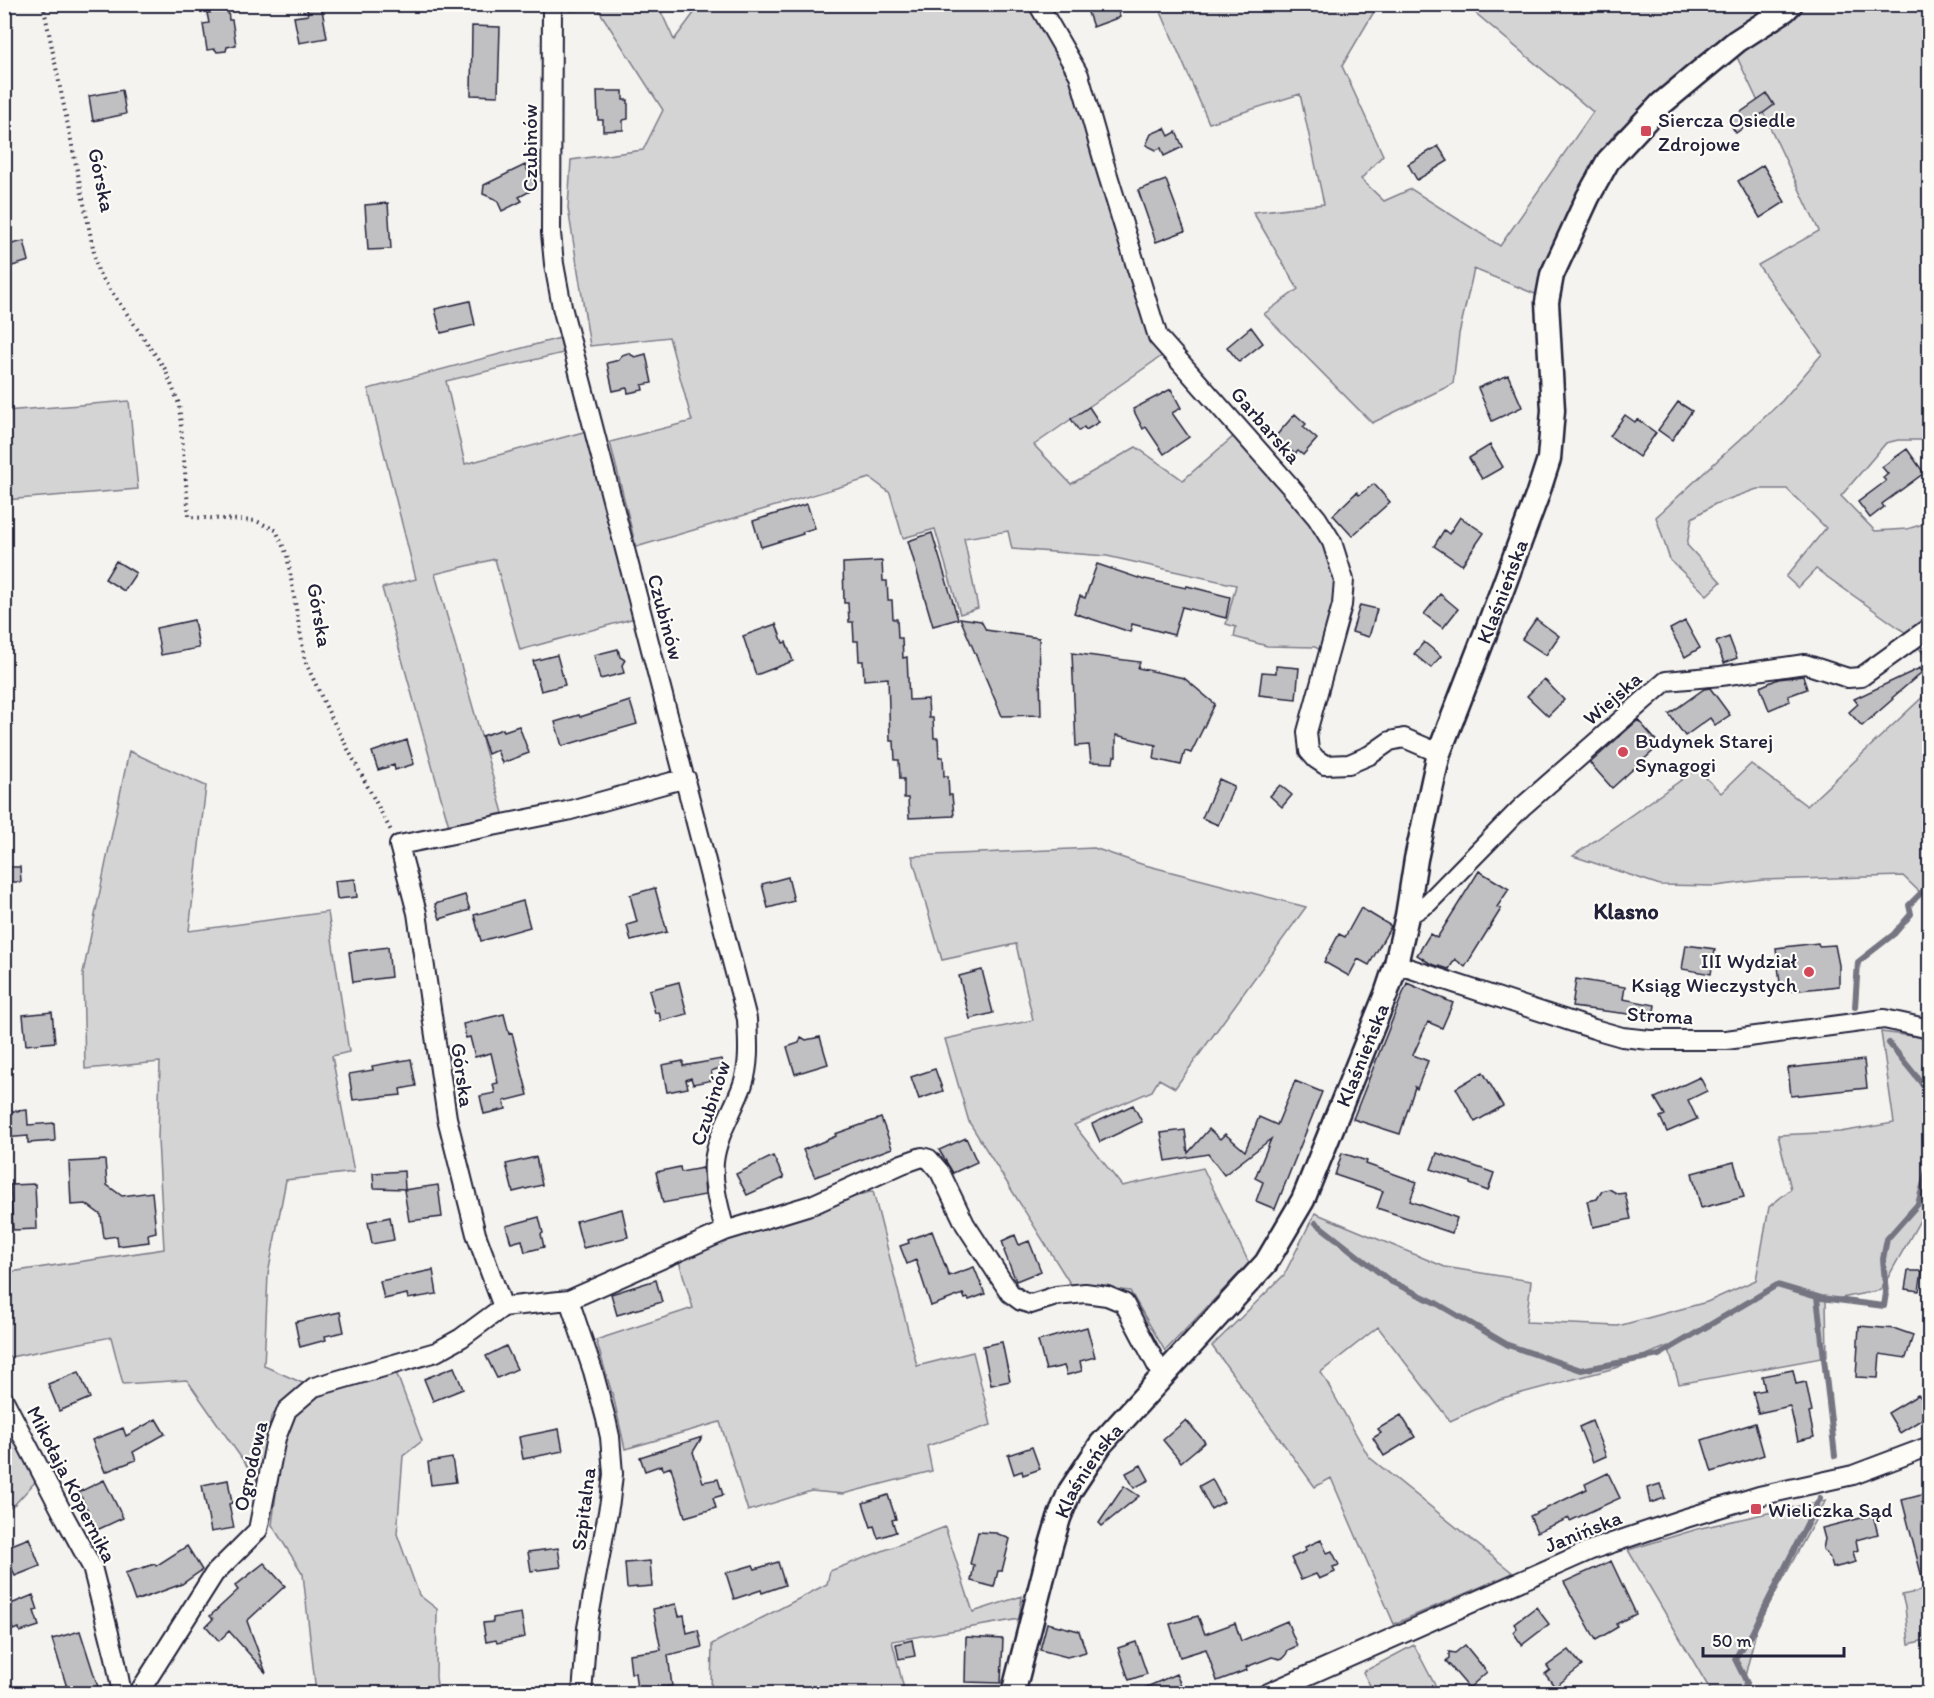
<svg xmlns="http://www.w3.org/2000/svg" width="1934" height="1698" font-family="Itim,sans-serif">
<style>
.green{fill:#d5d4d5;stroke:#7c7b88;stroke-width:1.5}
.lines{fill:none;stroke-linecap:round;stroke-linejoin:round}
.stream{stroke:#757582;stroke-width:6}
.building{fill:#c0bfc2;stroke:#22223b;stroke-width:1.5}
.minor-casing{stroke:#22223b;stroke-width:22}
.tertiary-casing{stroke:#22223b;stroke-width:27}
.path{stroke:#22223b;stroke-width:4;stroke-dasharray:1.5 4.5;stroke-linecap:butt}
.minor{stroke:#fdfcf7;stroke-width:18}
.tertiary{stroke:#fdfcf7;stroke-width:22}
.poi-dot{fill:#d1495b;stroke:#fdfcf7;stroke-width:2}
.labels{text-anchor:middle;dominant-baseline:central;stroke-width:4.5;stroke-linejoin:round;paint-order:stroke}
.poi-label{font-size:21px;fill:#22223b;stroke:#fdfcf7;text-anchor:start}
.street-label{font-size:21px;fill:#22223b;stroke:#fdfcf7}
.neighbourhood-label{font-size:22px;font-weight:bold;fill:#22223b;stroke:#fdfcf7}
</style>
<rect width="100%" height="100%" fill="#f4f3ef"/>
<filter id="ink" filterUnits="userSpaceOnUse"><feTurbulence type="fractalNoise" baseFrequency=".0167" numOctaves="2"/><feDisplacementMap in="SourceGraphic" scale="12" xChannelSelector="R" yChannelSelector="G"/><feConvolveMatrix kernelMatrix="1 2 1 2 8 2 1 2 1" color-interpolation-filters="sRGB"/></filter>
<g filter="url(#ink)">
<!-- green -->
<path class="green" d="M1893 4 1907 9 1929 5V440H1898L1886 443 1841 496 1875 531 1907 529 1927 523 1929 509V660L1906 633 1816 569 1798 588 1786 577 1826 528 1787 489H1757L1715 504 1692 518 1687 545 1721 582 1707 595 1670 560 1656 517 1782 401 1822 354 1758 265 1819 231 1736 55 1724 39 1614 134 1548 265 1540 296 1474 269 1459 334 1453 384 1372 423 1264 314 1298 289 1253 212 1324 204 1300 94 1209 123 1158 5H1378L1342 66 1383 155 1361 179 1384 201 1411 189 1500 246 1593 112 1466 5Z
M572 5H658L674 40 700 5H1028L1061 50 1166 353 1034 445 1071 484 1136 447 1183 480 1234 436 1285 490 1324 541 1336 565 1337 600 1322 651 1315 647 1267 646 1234 637 1236 627 1226 624 1236 585 1107 556 1012 549 1008 531 964 538 978 608 960 614 935 529 903 538 890 493 870 478 636 547 610 442 692 421 669 337 590 346 568 208 571 160 643 150 663 110 598 9 571 11Z
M560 338 563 353 446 381 465 464 587 431 635 618 520 650 495 559 435 574 503 813 449 826 382 588 416 579 368 389Z
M129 401 138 489 5 500V411Z
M1929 691V901L1903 876 1763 880 1716 886 1660 885 1573 856 1697 769 1721 793 1751 764 1807 806Z
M129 751 206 786 189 931 328 912 349 1052 332 1056 354 1172 286 1180 268 1274 264 1366 305 1384 271 1417 261 1486 187 1380 123 1384 111 1337 5 1358 4 1273 164 1249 158 1140 160 1062 85 1069 83 973Z
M1094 848 1141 864 1306 907 1175 1088 1159 1079 1152 1091 1074 1125 1122 1186 1203 1168 1249 1263 1165 1351 1130 1291 1071 1285 969 1122 945 1039 1033 1020 1016 944 942 960 912 856Z
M1881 1032 1919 1037 1929 1042V1204L1881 1290 1826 1301 1827 1357 1679 1384 1668 1346 1615 1368 1499 1399 1450 1421 1378 1327 1321 1372 1369 1457 1513 1573 1394 1624 1331 1478 1315 1487 1212 1346 1284 1275 1315 1213 1445 1267 1531 1281 1526 1322 1618 1326 1707 1302 1756 1280 1769 1207 1791 1189 1778 1135 1840 1132 1894 1123Z
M873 1191 917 1366 973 1352 991 1425 927 1446 932 1471 843 1494 811 1491 748 1511 720 1422 625 1449 614 1400 596 1340 693 1308 678 1258 721 1239Z
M396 1372 422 1441 403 1456 397 1534 419 1595 437 1609 436 1677 438 1693H316L303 1574 272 1525 279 1471 289 1418 318 1395Z
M4 1420 37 1480 15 1504 5 1510Z
M1826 1500 1757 1627 1741 1693H1712L1628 1550 1701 1528Z
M945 1527 973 1612 1022 1596 1019 1619 892 1641 905 1693H711L712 1644 827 1584 830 1571Z
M1929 1589V1639L1909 1644 1905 1607 1902 1595Z
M1414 1645 1439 1693H1374L1363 1672Z"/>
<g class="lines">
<!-- stream -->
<path class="stream" d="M1855 1007 1858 962 1894 934 1911 914 1909 905 1928 886
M1889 1043 1924 1086 1930 1097
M1316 1223 1390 1281 1436 1303 1508 1345 1581 1370 1659 1355 1777 1285 1821 1298 1884 1306 1886 1293 1883 1259 1887 1239 1918 1204 1930 1160
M1817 1297 1835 1456
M1745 1694 1747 1683 1735 1659C1741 1650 1743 1642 1751 1635L1820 1498"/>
</g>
<!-- building -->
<path class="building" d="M306 4H321L327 38 299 43 294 17 308 15Z
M1085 4H1115L1120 17 1093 27Z
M228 10 229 20H232L236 45 227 47 226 51 217 52 215 49 207 50 203 24 209 23 207 13Z
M472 26 500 27 498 96 471 95Z
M122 90 126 114 93 121 89 96Z
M597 91H623V100H628V119L623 120V130L603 131V120H598Z
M1767 94 1774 105 1736 133 1728 121Z
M1165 128 1169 136 1176 132 1183 147 1164 156 1161 148 1156 150 1146 145 1151 134Z
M1438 146 1448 161 1417 180 1408 164Z
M525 165 536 188 519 197 522 201 502 211 497 200 483 194 484 185Z
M1763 165 1785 202 1760 218 1738 181Z
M1166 180 1185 231 1156 242 1138 190Z
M388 203 391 249 368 250 365 205Z
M24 241 29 261 9 267 4 246Z
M470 301 475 325 441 333 435 309Z
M1251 327 1263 343 1239 362 1227 347Z
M628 353 635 357 646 354 652 383 642 385 643 390 628 393 627 388 613 391 607 363 619 360 622 355Z
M1508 375 1522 407 1492 421 1478 388Z
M1171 389 1181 408 1172 413 1189 437 1164 454 1146 427 1143 429 1133 409Z
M1678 402 1692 411 1672 440 1658 430Z
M1089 407 1099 422 1086 430 1084 427 1079 431 1071 419Z
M1295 414 1306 424 1303 427 1317 439 1303 455 1298 451 1295 454 1275 437Z
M1625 415 1635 422 1637 419 1656 433 1639 457 1610 436Z
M1490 445 1503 467 1482 479 1469 458Z
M1907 449 1924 473 1882 504 1884 507 1870 518 1858 502 1886 481 1883 478 1888 474 1882 467Z
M1374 484 1390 502 1352 536 1333 515 1357 492 1359 495Z
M807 504 815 528 802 532 803 534 761 547 753 521Z
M1460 517 1484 533 1462 565 1434 546 1444 530 1449 534Z
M932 533 958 619 933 626 908 541Z
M116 561 136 573 124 591 105 579Z
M882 561 883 581H887L888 600H892L893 619H897L898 638H902L903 658 907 657 909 700 928 699 929 718H933L934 738H938L939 757H943L944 776H948L949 795H952L954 816 909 818 908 798H904V779H900L899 760H895L894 741H890L888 678 864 680 863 661H859L858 641H854L853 622H849L848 603H844L843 563Z
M1097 564 1144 580 1145 579 1186 588 1187 586 1230 597 1226 618 1182 607 1174 635 1132 624 1130 632 1074 613 1080 596 1085 598Z
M1440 594 1458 609 1443 628 1424 614Z
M1360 605 1377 609 1369 637 1352 632Z
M960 618 981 621 986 630 1039 638 1041 715 1002 716Z
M1536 619 1559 636 1546 655 1522 639Z
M194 620 199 648 161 655 156 628Z
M1685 621 1700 648 1685 657 1670 629Z
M776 624 783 643 786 642 793 661 756 675 743 636Z
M1729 637 1737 658 1724 663 1716 642Z
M1424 642 1441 656 1431 668 1414 654Z
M618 649 620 657 625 660 622 665 624 673 600 679 594 655Z
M1072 653 1140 662 1138 668 1184 678 1215 704 1191 753 1185 751 1181 765 1154 759 1156 745 1116 735V756H1114L1113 763 1091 762 1089 745 1076 746Z
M557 655 565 685 541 691 533 661Z
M1276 666 1299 668 1296 699 1259 695 1262 672 1276 673Z
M1920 668 1922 672 1892 698 1893 699 1862 726 1849 712 1858 704 1854 699Z
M1803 676 1807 689 1788 696 1790 701 1769 710 1760 687 1778 679Z
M1544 679 1564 700 1548 716 1527 696Z
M1710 688 1730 715 1715 725 1710 718 1685 736 1669 714 1704 689Z
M630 701 637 724 562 746 555 722 579 715 580 717Z
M1638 720 1660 745 1612 788 1590 763Z
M519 726 529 753 502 763 497 750 488 754 482 736 503 729 504 731Z
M407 740 414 764 395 770 394 765 378 770 372 752Z
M1219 779 1234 786 1218 825 1202 818Z
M1280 785 1292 795 1282 807 1270 796Z
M4 867H20L21 882H4Z
M1479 871 1509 889 1497 907 1501 909 1465 967 1455 959 1449 969 1431 964 1417 955 1430 934 1437 938Z
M788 877 794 901 768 908 762 884Z
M355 879 357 897 337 899 335 881Z
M655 888 667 932 631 941 627 925 637 922 630 895Z
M465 895 470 910 440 919 435 904Z
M523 901 530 927 481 941 474 915Z
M1361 908 1391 926 1369 965 1358 959 1349 976 1324 962 1339 934 1345 937Z
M1818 943 1819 946 1835 945 1839 965V986L1781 992 1776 948Z
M1686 945 1715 949 1711 974 1682 969Z
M388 947 391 977 353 982 349 952Z
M982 970 993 1013 970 1019 959 976Z
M1576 979 1625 987 1623 999 1655 1005 1653 1017 1572 1007Z
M679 982 687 1014 661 1021 659 1012 655 1013 649 990Z
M1407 983 1453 1003 1442 1028 1428 1022 1413 1055 1428 1061 1417 1089 1415 1087 1400 1134 1353 1119Z
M52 1012 55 1042 26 1045 23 1015Z
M504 1014 509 1034 512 1033 528 1095 504 1101 506 1109 484 1114 480 1096 495 1093 493 1084 498 1083 491 1053 475 1057 470 1037 466 1038 463 1024Z
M801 1037 806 1040 820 1037 828 1064 795 1074 787 1047 799 1043Z
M411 1059 416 1086 400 1089 401 1095 353 1100 349 1074 373 1070 372 1066Z
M721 1059 723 1067 711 1071 713 1080 693 1084 691 1078 686 1080 688 1088 667 1092 662 1065 683 1061V1066Z
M1864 1060 1867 1088 1791 1096 1788 1068Z
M935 1069 943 1091 919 1099 911 1077Z
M1483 1072 1503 1106 1475 1122 1456 1088Z
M1700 1077 1707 1091 1688 1100 1697 1119 1667 1132 1660 1117 1665 1115 1655 1098Z
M1295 1081 1322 1092 1275 1209 1256 1201 1263 1182 1255 1178 1271 1139 1224 1175 1208 1154 1166 1161 1161 1133 1185 1130 1188 1153 1209 1129 1220 1139 1225 1134 1245 1151 1259 1117 1277 1125Z
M1133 1105 1142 1122 1100 1142 1092 1124Z
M27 1110 28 1125 54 1123 55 1141 28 1143V1136L4 1138V1112Z
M881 1118 892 1148 815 1177 803 1150 836 1136 835 1134Z
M966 1138 977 1162 953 1173 939 1150Z
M1342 1153 1367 1161 1366 1164 1417 1182 1410 1201 1457 1218 1452 1233 1377 1208 1383 1191 1335 1175Z
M1437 1153 1494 1173 1488 1191 1470 1184V1182L1431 1169Z
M773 1156 784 1178 747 1195 736 1174Z
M536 1157 542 1185 513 1192 506 1164Z
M105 1160 107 1185 122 1196 152 1192 156 1232 148 1234 149 1242 118 1246 117 1236 104 1238 101 1215 86 1204 71 1205 69 1162Z
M1734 1162 1744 1197 1701 1208 1692 1173Z
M680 1167 681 1172 703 1168 705 1195 663 1203 656 1172Z
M404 1171 405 1189 374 1188 373 1173Z
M35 1184 37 1229 13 1230 10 1185Z
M438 1185 442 1217 409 1221 404 1190Z
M1609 1189 1618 1194 1625 1193 1631 1219 1593 1227 1587 1201 1597 1199 1602 1191Z
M622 1209 628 1237 583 1248 576 1221Z
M390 1217 394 1240 372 1244 368 1222Z
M539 1217 543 1233 541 1234 544 1247 525 1252 522 1240 511 1243 506 1226Z
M932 1231 949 1276 974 1267 985 1294 969 1300 968 1298 965 1299 963 1294 931 1306 916 1260 907 1264 900 1246 909 1243 908 1240Z
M1015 1235 1019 1245 1029 1241 1041 1271 1016 1281 1004 1251 1005 1250 1002 1241Z
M433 1270 437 1294 408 1299 407 1294 384 1299 380 1281Z
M1908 1271H1922L1919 1291 1905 1289Z
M656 1280 662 1302 617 1315 611 1294Z
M340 1312 344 1332 325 1336 326 1340 300 1347 295 1322Z
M1859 1326 1896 1329 1913 1335 1906 1358 1880 1354 1878 1378 1856 1377Z
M1087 1327 1095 1357 1080 1361 1082 1371 1067 1375 1064 1366 1046 1370 1038 1341Z
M1002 1342 1010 1381 991 1385 983 1346Z
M506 1346 517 1369 497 1378 486 1356Z
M454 1367 463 1389 433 1401 424 1379Z
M1793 1370 1796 1384 1806 1382 1812 1412 1809 1413 1814 1437 1798 1441 1790 1406 1758 1413 1753 1392 1765 1390 1762 1376Z
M79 1372 90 1398 59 1411 48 1384Z
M1918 1395 1924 1400 1929 1410V1415L1900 1433 1888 1413Z
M1401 1415 1415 1437 1384 1456 1373 1438 1381 1433 1378 1429Z
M156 1419 165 1434 133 1452 136 1460 105 1472 92 1440 123 1428 126 1436Z
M1186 1420 1205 1442 1181 1462 1163 1440Z
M1592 1421 1606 1456 1593 1462 1579 1427Z
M1755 1423 1764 1455 1712 1472 1702 1440Z
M559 1429 563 1451 523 1459 519 1437Z
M702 1437 693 1452 703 1482 718 1479 723 1495 713 1498 716 1508 685 1517 671 1467 663 1470 662 1465 645 1471 640 1457Z
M1032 1447 1040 1469 1023 1475 1022 1471 1014 1474 1008 1455Z
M452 1458 456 1482 431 1485 428 1462Z
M1141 1465 1149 1480 1134 1488 1126 1473Z
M1608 1473 1620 1498 1570 1521 1569 1518 1537 1532 1530 1516 1587 1489 1585 1484Z
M1212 1479 1224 1502 1211 1509 1199 1486Z
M104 1480 123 1518 97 1530 79 1492Z
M228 1480 232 1503 229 1504 234 1528 211 1532 202 1485Z
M1660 1484 1665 1498 1650 1503 1647 1488Z
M1124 1486 1139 1496 1102 1526 1099 1523Z
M1929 1493V1585H1924L1902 1500Z
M888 1495 896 1519 892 1520 896 1532 878 1538 874 1526 871 1527 863 1503Z
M1873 1515 1878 1534 1856 1540 1858 1550 1853 1552 1856 1562 1833 1568 1830 1558 1823 1549 1825 1539 1822 1528Z
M978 1532 996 1533 1010 1539 1002 1571H998L994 1587 971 1581 974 1565 970 1564Z
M29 1538 40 1566 15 1576 10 1564 4 1566V1548Z
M1321 1540 1327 1553 1332 1551 1339 1565 1333 1567 1335 1572 1319 1579 1316 1574 1301 1580 1291 1558 1306 1551 1305 1547Z
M187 1546 202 1570 182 1584 135 1601 125 1573 155 1564 156 1566Z
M558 1548 561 1567 531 1571 528 1552Z
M650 1561 652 1586 627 1588 625 1563Z
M1611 1561 1636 1614 1616 1624 1618 1627 1596 1640 1564 1582Z
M778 1562 785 1585 762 1593 761 1590 734 1599 726 1573 753 1565 755 1569Z
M264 1563 285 1586 247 1621 266 1673 229 1631 219 1641 206 1626 213 1619 210 1616 238 1590 235 1586Z
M33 1595 38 1610 34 1611 39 1626 20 1632 19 1628 13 1630 6 1606Z
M676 1604 679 1616 684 1615 687 1633 698 1630 702 1647 668 1655 672 1686 637 1690 635 1673H631L629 1654 661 1650 653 1609Z
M1536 1607 1549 1624 1522 1645 1513 1632 1517 1628 1514 1624Z
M521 1613 525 1637 497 1643 496 1640 486 1642 483 1623 493 1622V1618Z
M1198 1616 1205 1634 1235 1623 1241 1641 1287 1621 1297 1646 1288 1650 1285 1657 1280 1659 1272 1657 1246 1667 1247 1670 1217 1681 1206 1649 1180 1657 1170 1624Z
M1047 1623 1079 1631 1086 1652 1067 1657 1040 1650Z
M80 1631 98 1687 78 1694H69L52 1639Z
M966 1637 1003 1639 1001 1683 965 1682Z
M912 1640 915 1656 899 1659 896 1644Z
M1136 1642 1147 1674 1129 1680 1118 1648Z
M1465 1645 1487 1672 1469 1688 1446 1661 1449 1658V1652L1455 1653Z
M1569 1650 1582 1666 1555 1687 1545 1674 1550 1670 1547 1666Z
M1176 1674 1185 1694H1131Z"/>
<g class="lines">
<!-- minor casing -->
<g class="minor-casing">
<path id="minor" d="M552 4 551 233 554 264 562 307 747 1019C748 1041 750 1063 743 1084 734 1110 717 1134 714 1162 712 1184 720 1210 725 1231
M1038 4 1079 75 1105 166 1158 337 1289 485 1317 518 1332 542 1344 580 1342 605 1307 732 1309 751 1316 759 1325 765 1349 764 1370 755 1390 741 1404 738 1439 753
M1407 916 1428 903 1522 807 1666 681 1721 676 1805 664 1848 678 1861 677 1930 627
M1396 964 1594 1029 1622 1037 1650 1040H1726L1884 1019 1930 1029
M569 1300 593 1371 606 1419 610 1437 613 1474 610 1501 587 1628 582 1694
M503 1307 476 1234 447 1118 417 913 399 845 567 811 686 778
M4 1400 62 1512 92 1567 115 1657 122 1694
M138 1694 214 1574 258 1530 276 1438 287 1410 314 1387 436 1352 461 1338 503 1307 569 1300 725 1231 814 1204 902 1164 922 1157 929 1159 940 1172 965 1224 1010 1293 1021 1301 1031 1304 1056 1296 1085 1293 1107 1296 1124 1303 1163 1377
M1266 1694 1591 1550 1686 1518 1759 1496 1853 1475 1930 1446"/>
</g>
<!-- tertiary casing -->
<g class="tertiary-casing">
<g id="tertiary">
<path id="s1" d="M1013 1694 1051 1545 1059 1518 1070 1491 1101 1444 1266 1263 1303 1200 1386 994 1396 964 1407 916 1416 859 1439 753 1501 593 1537 496 1549 459 1553 410 1547 302 1552 275 1588 197 1608 161 1661 104 1737 41 1785 10 1791 4"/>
</g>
</g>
<!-- path -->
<path class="path" d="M43 4 98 272 165 369 179 404 189 517 256 521 276 530 287 555 305 661 329 713 391 831"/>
<!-- minor -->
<use href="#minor" class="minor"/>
<!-- tertiary -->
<use href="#tertiary" class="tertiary"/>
</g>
</g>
<!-- markers -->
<g class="poi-dot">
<rect x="1640" y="125" width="12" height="12" rx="3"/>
<circle cx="1623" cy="752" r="6"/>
<circle cx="1809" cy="972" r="6"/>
<rect x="1750" y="1503" width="12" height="12" rx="3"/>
</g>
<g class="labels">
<!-- poi labels -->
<g class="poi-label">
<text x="1658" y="119">Siercza Osiedle<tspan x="1658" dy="24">Zdrojowe</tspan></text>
<text x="1635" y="740">Budynek Starej<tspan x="1635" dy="24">Synagogi</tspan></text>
<text x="1797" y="960" text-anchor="end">III Wydział<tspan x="1797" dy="24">Ksiąg Wieczystych</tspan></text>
<text x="1768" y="1509">Wieliczka Sąd</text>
</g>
<!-- street labels -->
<g class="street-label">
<text transform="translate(529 148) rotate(-90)">Czubinów</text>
<text transform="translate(102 180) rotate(78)">Górska</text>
<text transform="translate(1266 425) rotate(49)">Garbarska</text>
<text stroke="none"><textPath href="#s1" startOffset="1228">Klaśnieńska</textPath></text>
<text transform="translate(320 615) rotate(80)">Górska</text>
<text transform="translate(666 617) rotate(75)">Czubinów</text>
<text transform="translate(1612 698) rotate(-41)">Wiejska</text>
<text transform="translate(1660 1015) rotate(3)">Stroma</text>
<text stroke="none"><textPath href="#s1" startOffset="742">Klaśnieńska</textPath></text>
<text transform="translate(463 1075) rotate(82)">Górska</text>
<text transform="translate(710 1103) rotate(-72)">Czubinów</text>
<text transform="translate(250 1466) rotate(-77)">Ogrodowa</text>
<text stroke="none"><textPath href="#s1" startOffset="238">Klaśnieńska</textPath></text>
<text transform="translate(72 1484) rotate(63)">Mikołaja Kopernika</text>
<text transform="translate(583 1509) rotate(-83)">Szpitalna</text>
<text transform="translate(1583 1531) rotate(-22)">Janińska</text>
</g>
<!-- neighbourhood labels -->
<g class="neighbourhood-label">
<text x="1626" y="911">Klasno</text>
</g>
</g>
<!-- margin -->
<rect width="1934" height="1698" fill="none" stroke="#fdfcf7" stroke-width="24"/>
<rect x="12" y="12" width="1910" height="1674" fill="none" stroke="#22223b" stroke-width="2" filter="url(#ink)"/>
<!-- scale -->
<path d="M1703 1647v9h141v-9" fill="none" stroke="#22223b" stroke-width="3"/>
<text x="1712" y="1647" font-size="18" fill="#22223b" stroke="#fdfcf7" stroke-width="4.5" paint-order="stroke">50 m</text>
</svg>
